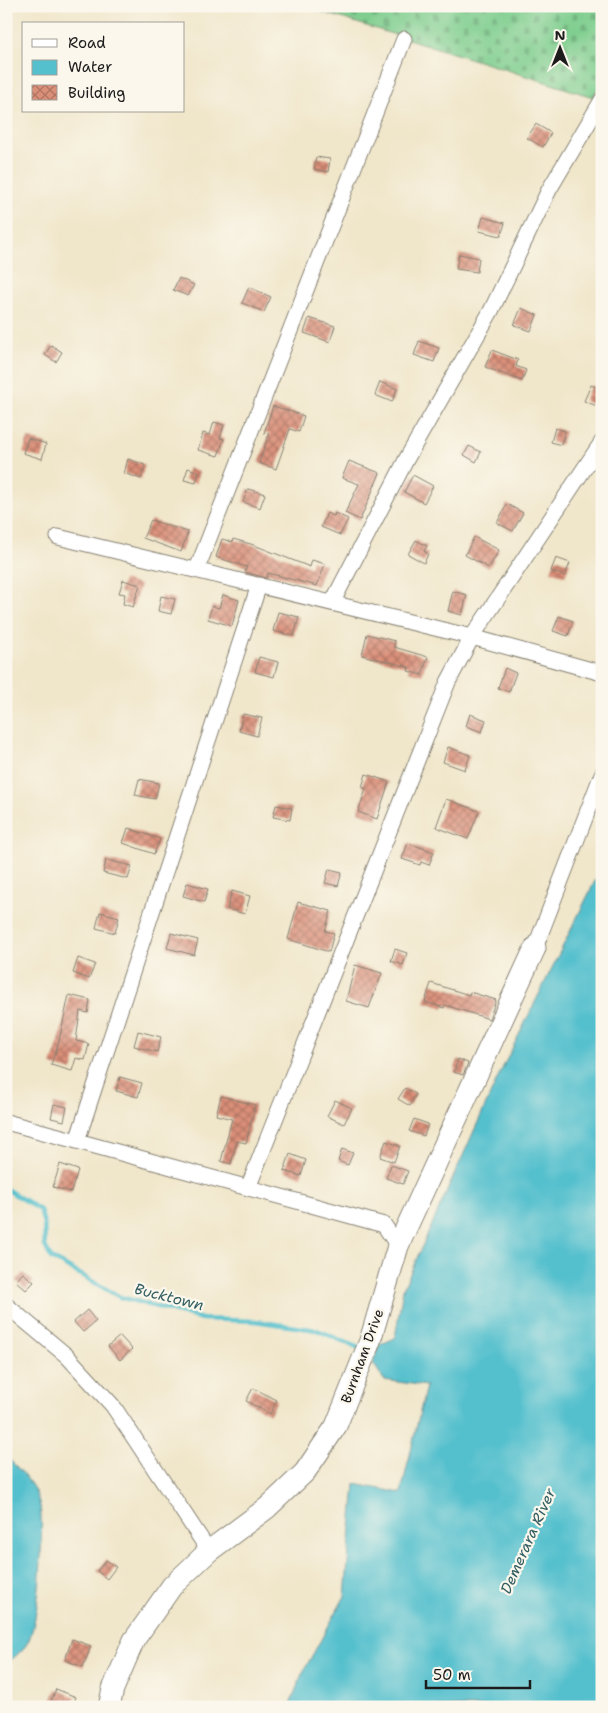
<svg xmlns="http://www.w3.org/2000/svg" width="608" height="1713" font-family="'Shantell Sans',sans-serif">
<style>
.cemetery{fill:url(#cemetery-stones);stroke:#4e7556}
.water{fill:#54c0cd;stroke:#386e74}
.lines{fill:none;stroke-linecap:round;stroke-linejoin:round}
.stream{stroke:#54c0cd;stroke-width:4.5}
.building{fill:url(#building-cross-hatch)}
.street-casing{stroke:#868173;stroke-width:17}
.secondary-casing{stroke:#868173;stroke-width:23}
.street{stroke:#fff;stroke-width:15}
.secondary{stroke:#fff;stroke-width:21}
.labels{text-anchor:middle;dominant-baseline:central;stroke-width:4.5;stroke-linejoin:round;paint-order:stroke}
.street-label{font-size:14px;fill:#1c1c1c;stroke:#fbf7ec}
.water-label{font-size:15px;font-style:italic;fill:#325e63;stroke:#fbf7ec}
</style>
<defs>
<pattern id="cemetery-stones" width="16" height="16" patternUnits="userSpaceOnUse" patternTransform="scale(1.25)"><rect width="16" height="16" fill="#7fce8f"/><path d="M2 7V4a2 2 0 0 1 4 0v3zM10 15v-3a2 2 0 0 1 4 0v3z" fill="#6db07b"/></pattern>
<pattern id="building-cross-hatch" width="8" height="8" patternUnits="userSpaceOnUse" patternTransform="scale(1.25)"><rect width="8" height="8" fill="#da8f79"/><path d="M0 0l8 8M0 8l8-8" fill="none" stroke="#b07462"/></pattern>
</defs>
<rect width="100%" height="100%" fill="#fbf7ec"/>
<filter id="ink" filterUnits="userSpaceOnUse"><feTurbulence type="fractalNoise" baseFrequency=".02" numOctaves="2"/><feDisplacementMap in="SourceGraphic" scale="10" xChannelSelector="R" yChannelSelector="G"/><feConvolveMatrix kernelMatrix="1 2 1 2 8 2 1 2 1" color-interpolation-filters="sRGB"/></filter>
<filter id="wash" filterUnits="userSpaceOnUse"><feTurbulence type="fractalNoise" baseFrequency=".0096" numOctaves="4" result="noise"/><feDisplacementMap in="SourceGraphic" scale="20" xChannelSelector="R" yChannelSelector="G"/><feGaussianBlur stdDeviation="1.12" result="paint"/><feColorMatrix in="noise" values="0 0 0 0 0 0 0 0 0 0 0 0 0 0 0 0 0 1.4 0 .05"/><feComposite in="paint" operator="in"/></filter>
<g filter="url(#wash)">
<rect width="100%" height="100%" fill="#f0e6ca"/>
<!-- cemetery -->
<path class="cemetery" d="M303 6H602V82L593 97Z"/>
<!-- water -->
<path class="water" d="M602 867V1707H289L302 1674 345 1596 355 1484 401 1493 426 1386 384 1380 373 1363 379 1345 395 1338 403 1289 500 1073Z
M6 1457C21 1470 36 1486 40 1506 44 1534 40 1618 28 1642 23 1651 14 1657 6 1664Z"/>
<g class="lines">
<!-- stream -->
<path class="stream" d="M6 1189 40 1210 44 1224 45 1246 51 1258 120 1297 202 1319 255 1321 317 1330 359 1348"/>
</g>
<g id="blocks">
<!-- building -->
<path class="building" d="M536 124 551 133 543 147 527 138Z
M316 157 330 159 328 172 314 169Z
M483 217 505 223 501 236 479 231Z
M459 254 479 258 477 272 456 269Z
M179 278 194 285 188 296 173 290Z
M249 287 271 297 264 312 242 303Z
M521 308 537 315 531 331 514 325Z
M309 318 335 326 330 342 304 333Z
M419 341 439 348 434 362 414 355Z
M51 345 62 352 56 362 45 355Z
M492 350 518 360 516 366 526 370 522 381 485 367Z
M380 382 397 389 392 402 375 395Z
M591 385 602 389V408L584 401Z
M273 406 304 416 299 432 290 429 276 469 259 463 269 434 264 433Z
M214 422 224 425 220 438 224 439 218 456 198 450 203 433 210 435Z
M555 428 565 431 561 445 551 442Z
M28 438 46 444 42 459 23 453Z
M469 446 481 452 476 462 464 455Z
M128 459 145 465 141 479 124 473Z
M349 461 380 473 360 520 345 513 359 484 342 478Z
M188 468 199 472 196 483 184 480Z
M413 475 433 486 424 503 404 492Z
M248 489 265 494 260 508 243 502Z
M507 504 523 513 513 531 497 523Z
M327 513 334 516 335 513 348 519 340 535 321 527Z
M151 520 188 532 181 552 143 538Z
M474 537 499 550 489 568 465 555Z
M222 539 232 542 233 539 254 545 310 567 312 560 325 564 317 586 268 573 266 578 245 572 247 567 216 557Z
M416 540 427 546 424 551 428 554 424 563 408 554Z
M556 558 570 563 565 576 551 571Z
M123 580 140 585 133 607 123 604 125 594 119 593Z
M453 591 467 595 462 615 448 611Z
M223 595 239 600 232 626 208 619 212 606 219 608Z
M161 596 175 599 171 614 158 611Z
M278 612 299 617 294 636 273 631Z
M559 616 573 621 568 636 553 631Z
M367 634 395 641 394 647 428 657 422 675 408 671 409 667 362 655Z
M259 657 278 662 274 677 255 672Z
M505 668 516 673 509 692 498 688Z
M243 714 262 718 257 736 239 731Z
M470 714 486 720 482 732 466 726Z
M448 747 470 755 465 770 443 762Z
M366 774 389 782 377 819 358 812 366 789 362 787Z
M139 779 159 783 155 799 135 795Z
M446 799 479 811 468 839 436 827Z
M276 805 292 808 290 820 273 817Z
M128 828 160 839 154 854 123 843Z
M408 843 434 852 429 865 421 862 420 865 402 859Z
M106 860 132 866 128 879 103 873Z
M329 869 342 872 338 886 325 883Z
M187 883 208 889 204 902 183 896Z
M232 891 250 896 245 914 227 909Z
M298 902 331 911 325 931 334 933 329 952 288 939Z
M100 912 119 917 115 933 96 928Z
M171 933 198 940 194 955 167 948Z
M395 949 407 953 403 965 391 961Z
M78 958 95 964 89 979 73 973Z
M355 965 382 973 369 1008 346 1001Z
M431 983 469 995 470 992 496 1000 489 1019 445 1005 444 1008 425 1002Z
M69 995 90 1000 88 1013 80 1011 76 1041 89 1044 85 1060 76 1058 72 1071 51 1065 59 1041Z
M138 1031 161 1037 157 1052 134 1046Z
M458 1059 468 1063 463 1075 454 1072Z
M120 1077 142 1083 138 1097 116 1091Z
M405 1088 416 1094 410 1106 398 1099Z
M221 1096 255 1105 246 1143 237 1141 231 1164 221 1161 232 1119 216 1115Z
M335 1100 352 1108 344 1124 327 1116Z
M54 1104 67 1107 64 1121 51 1118Z
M414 1119 428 1124 424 1136 409 1131Z
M386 1141 400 1146 394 1162 380 1157Z
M342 1149 353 1153 348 1165 338 1161Z
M290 1154 306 1160 301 1176 284 1171Z
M60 1164 78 1170 71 1192 53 1187Z
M391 1165 408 1171 403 1184 386 1178Z
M23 1273 34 1282 26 1290 16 1281Z
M87 1310 96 1321 83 1332 74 1322Z
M120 1336 132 1349 120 1360 108 1346Z
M253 1388 277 1400 270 1414 246 1401Z
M106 1560 116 1567 107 1579 97 1571Z
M72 1639 91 1646 83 1667 65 1660Z
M56 1689 76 1697 72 1707 50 1704Z"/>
</g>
</g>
<g filter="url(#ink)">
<use href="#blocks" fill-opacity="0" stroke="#868173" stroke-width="1"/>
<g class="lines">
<!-- street casing -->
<g class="street-casing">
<path id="street" d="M58 537 472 637 602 673
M197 569 404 39
M259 585 77 1141 384 1225 398 1246
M332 603 407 458 491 311 549 190 602 100
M535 948 602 774
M6 1122 77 1141
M248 1188 448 682 472 637 602 442
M6 1305 67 1356 113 1406 209 1551"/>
</g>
<!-- secondary casing -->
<g class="secondary-casing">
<path id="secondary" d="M109 1707 113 1689 134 1640 172 1586 209 1551 267 1508 305 1472 336 1426 370 1341 398 1246 535 948"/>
</g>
<!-- street -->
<use href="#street" class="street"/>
<!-- secondary -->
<use href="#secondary" class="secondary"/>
</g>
</g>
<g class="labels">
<!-- street labels -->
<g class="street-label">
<text transform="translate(362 1356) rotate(-70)">Burnham Drive</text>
</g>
<!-- water labels -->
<g class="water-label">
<text transform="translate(169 1297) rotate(14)">Bucktown</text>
<text transform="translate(528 1541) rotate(-66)">Demerara River</text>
</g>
</g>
<!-- margin -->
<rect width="608" height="1713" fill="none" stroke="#fbf7ec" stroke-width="25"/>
<!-- legend -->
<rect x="22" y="22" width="162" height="90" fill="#fbf7ec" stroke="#a29f99"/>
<rect x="32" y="39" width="25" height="8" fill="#ffffff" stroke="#a29f99"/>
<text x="68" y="48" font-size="15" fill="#1c1c1c">Road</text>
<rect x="32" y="60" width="25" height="15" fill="#54c0cd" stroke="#a29f99"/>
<text x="68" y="72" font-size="15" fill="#1c1c1c">Water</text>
<rect x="32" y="85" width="25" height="15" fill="url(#building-cross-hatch)" stroke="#a29f99"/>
<text x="68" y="98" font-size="15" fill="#1c1c1c">Building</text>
<!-- north arrow -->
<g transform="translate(560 48)" stroke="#fbf7ec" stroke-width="4" paint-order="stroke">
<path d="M0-4L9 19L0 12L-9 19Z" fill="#1c1c1c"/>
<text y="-8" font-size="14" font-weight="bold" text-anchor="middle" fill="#1c1c1c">N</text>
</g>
<!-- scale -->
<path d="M426 1680v8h104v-8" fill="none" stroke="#1c1c1c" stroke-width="2.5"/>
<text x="433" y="1680" font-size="15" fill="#1c1c1c" stroke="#fbf7ec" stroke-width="4" paint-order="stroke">50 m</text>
</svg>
